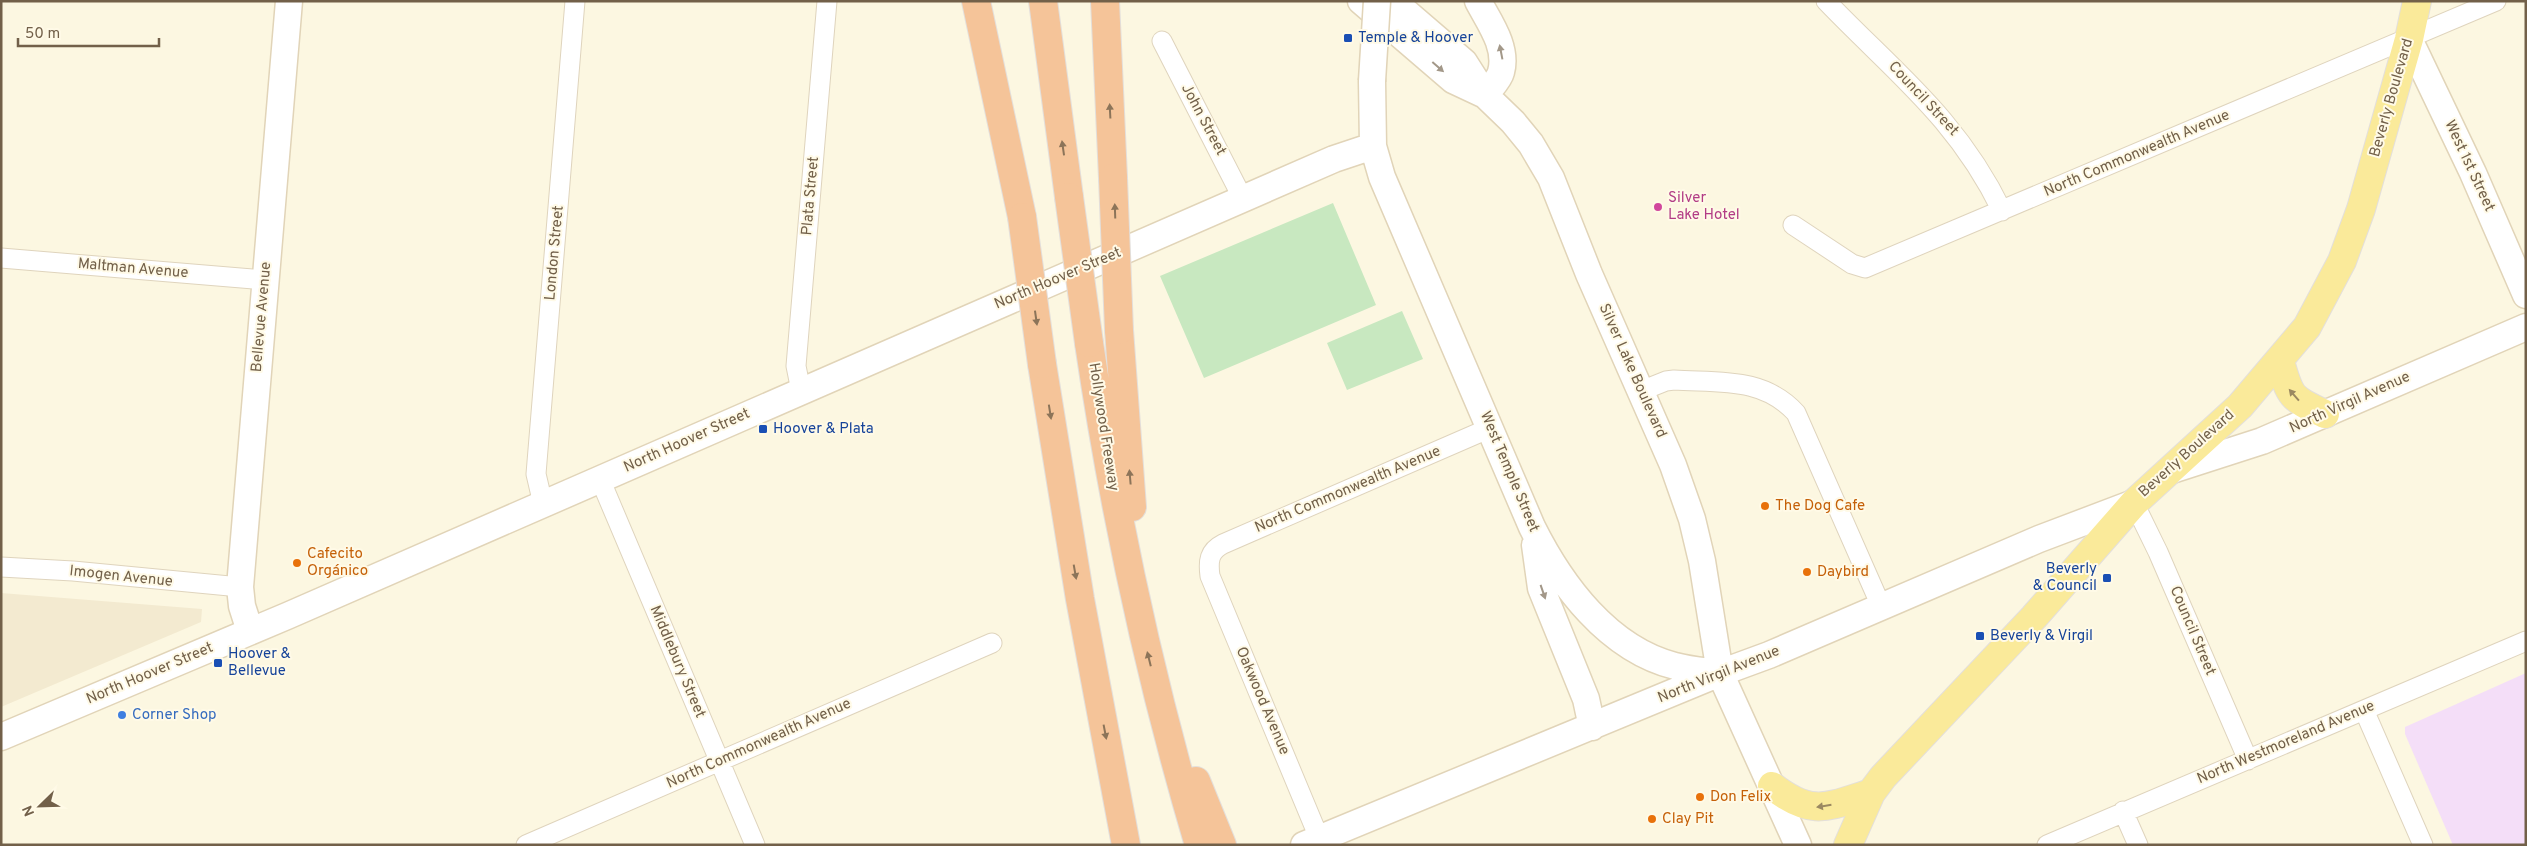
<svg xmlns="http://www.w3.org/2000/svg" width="2527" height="846" font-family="Overpass,sans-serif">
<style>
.residential{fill:#f3ead0}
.education{fill:#f4def8}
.pitch{fill:#c8e8c0}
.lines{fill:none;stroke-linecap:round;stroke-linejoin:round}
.street-casing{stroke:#dfd4bd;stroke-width:21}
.secondary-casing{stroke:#e1d4b8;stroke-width:29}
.primary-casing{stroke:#e3dfdb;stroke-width:30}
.highway-casing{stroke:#e3dfdb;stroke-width:30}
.street{stroke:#fff;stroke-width:19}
.secondary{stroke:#fff;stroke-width:26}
.primary{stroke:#faea9a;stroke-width:28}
.highway{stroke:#f5c499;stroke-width:28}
.secondary-bridge-casing{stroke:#e1d4b8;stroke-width:29;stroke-linecap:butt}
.highway-bridge-casing{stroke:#e3dfdb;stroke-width:30;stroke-linecap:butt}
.secondary-bridge{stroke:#fff;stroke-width:26}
.highway-bridge{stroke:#f5c499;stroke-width:28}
.oneway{fill:#a39889}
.oneway2{fill:#8c7459}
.oneway3{fill:#9b8961}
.transit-dot{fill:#1a4fb4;stroke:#fffae7;stroke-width:2}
.hotel-dot{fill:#d1479c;stroke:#fffae7;stroke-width:2}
.food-dot{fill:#e8710a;stroke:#fffae7;stroke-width:2}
.shop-dot{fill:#3f7fe0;stroke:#fffae7;stroke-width:2}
.labels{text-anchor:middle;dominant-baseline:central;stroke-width:4;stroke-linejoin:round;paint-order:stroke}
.transit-label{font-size:15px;fill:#164399;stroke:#fffae7;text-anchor:start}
.street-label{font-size:15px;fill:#726049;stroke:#fffae7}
.hotel-label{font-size:15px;fill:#b23c85;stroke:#fffae7;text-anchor:start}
.food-label{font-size:15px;fill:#c56008;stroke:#fffae7;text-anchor:start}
.shop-label{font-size:15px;fill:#366cbe;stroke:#fffae7;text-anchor:start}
</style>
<rect width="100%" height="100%" fill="#fcf7e1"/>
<!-- residential -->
<path class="residential" d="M1 593 202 609 201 622 1 707Z"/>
<!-- education -->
<path class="education" d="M2526 673V845H2453L2405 734V727Z"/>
<!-- pitch -->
<path class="pitch" d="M1333 203 1376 305 1204 378 1160 276Z
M1402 311 1423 359 1347 390 1327 343Z"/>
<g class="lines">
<!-- street casing -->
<g class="street-casing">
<path id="street" d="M1826 1C1894 72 1957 118 2002 211
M1162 41 1243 199
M1793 225 1852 264 1865 268 2496 1
M1 258 265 280
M801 391 796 366 827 1
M1641 391 1666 381 1674 380C1720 383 1763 377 1796 413L1881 606
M600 479 755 845
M2134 503 2158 552 2248 760
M543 504 536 474 575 1
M1 567 73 571 240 587
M2364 710 2423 845
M2123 811 2138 845
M526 845 992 643
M1322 845 1210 576C1208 561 1209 551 1223 544L1490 428
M2047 845 2526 641"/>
</g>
<!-- secondary casing -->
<g class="secondary-casing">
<path id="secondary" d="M1361 1 1453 80 1485 95
M1393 1 1464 62 1485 95 1513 122 1531 144 1551 178 1589 274 1673 465 1692 519 1702 561 1720 673 1798 845
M1478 1C1489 22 1508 47 1501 72 1499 80 1490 88 1485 95
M2409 39 2473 173 2526 295
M1372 81 1373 146 1382 177 1532 527C1561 585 1608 649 1675 666 1689 670 1705 671 1720 673
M2172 470 2262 441 2526 327
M1535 545 1541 588 1586 699 1592 727
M250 631 242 606 240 587 289 1
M1 737 287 616 1334 159 1373 146
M1304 845 1720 673 1769 655 2039 539 2134 503"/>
</g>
<!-- primary casing -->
<g class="primary-casing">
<path id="primary" d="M2280 361C2290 398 2291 398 2325 414
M1772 786C1812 817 1827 807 1871 793
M1848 845 1871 793 1883 777 2034 617 2134 503 2240 406 2307 327 2342 261 2361 209 2409 39 2417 1"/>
</g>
<!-- highway casing -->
<g class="highway-casing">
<path id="highway" d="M976 1 1022 217
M1043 1 1069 197
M1105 1 1113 178
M1119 330 1132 507
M1089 343C1114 513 1150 680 1199 845
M1042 364 1080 599 1126 845
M1196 781 1222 845"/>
</g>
<!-- street -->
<use href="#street" class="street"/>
<!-- secondary -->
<use href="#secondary" class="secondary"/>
<!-- primary -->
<use href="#primary" class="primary"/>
<!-- highway -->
<use href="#highway" class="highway"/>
<!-- secondary-bridge casing -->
<g class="secondary-bridge-casing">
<path id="secondary-bridge" d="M1372 81 1377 1"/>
</g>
<!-- highway-bridge casing -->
<g class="highway-bridge-casing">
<path id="highway-bridge" d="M1113 178 1119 330
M1069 197 1089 343
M1022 217 1042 364"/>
</g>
<!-- secondary-bridge -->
<use href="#secondary-bridge" class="secondary-bridge"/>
<!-- highway-bridge -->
<use href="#highway-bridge" class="highway-bridge"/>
</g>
<!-- one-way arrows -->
<defs><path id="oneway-solid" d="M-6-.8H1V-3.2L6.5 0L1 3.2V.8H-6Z" transform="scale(1.25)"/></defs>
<g class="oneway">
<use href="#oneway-solid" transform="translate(1501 52) rotate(-101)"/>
<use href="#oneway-solid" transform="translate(1438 67) rotate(41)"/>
<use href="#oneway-solid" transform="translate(1543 592) rotate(71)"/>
</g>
<g class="oneway2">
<use href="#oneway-solid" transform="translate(1110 111) rotate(-93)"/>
<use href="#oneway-solid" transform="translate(1063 148) rotate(-98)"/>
<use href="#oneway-solid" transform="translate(1115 211) rotate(-92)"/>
<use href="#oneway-solid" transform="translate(1036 318) rotate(82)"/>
<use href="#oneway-solid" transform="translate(1050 412) rotate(81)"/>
<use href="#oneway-solid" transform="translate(1130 477) rotate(-95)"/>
<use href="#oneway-solid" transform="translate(1075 572) rotate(80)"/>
<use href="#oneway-solid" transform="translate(1149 659) rotate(-104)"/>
<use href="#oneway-solid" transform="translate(1105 732) rotate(79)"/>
</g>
<g class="oneway3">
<use href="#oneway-solid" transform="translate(2294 395) rotate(-131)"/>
<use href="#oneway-solid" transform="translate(1824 806) rotate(171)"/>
</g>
<!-- markers -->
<g class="transit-dot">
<rect x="1343" y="33" width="10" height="10" rx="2.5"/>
<rect x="758" y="424" width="10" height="10" rx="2.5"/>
<rect x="2102" y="573" width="10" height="10" rx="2.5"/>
<rect x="1975" y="631" width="10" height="10" rx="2.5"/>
<rect x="213" y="658" width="10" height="10" rx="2.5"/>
</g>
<circle class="hotel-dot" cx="1658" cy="207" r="5"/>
<g class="food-dot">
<circle cx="1765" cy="506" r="5"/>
<circle cx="297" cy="563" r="5"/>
<circle cx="1807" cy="572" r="5"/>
<circle cx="1700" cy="797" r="5"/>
<circle cx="1652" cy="819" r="5"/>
</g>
<circle class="shop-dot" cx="122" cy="715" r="5"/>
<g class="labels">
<!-- transit labels -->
<g class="transit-label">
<text x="1358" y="38">Temple &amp; Hoover</text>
<text x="773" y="429">Hoover &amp; Plata</text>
<text x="2097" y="569" text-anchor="end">Beverly<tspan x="2097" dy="17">&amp; Council</tspan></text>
<text x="1990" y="636">Beverly &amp; Virgil</text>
<text x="228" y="654">Hoover &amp;<tspan x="228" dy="17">Bellevue</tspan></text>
</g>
<!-- street labels -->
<g class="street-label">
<text transform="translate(2392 98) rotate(-74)">Beverly Boulevard</text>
<text transform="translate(1923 99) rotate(47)">Council Street</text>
<text transform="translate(1203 120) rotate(62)">John Street</text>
<text transform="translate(2137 154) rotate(-23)">North Commonwealth Avenue</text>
<text transform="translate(2469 166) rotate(65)">West 1st Street</text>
<text transform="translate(811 196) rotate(-85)">Plata Street</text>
<text transform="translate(555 253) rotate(-85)">London Street</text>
<text transform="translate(133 269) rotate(5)">Maltman Avenue</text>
<text transform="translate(1058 279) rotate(-23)">North Hoover Street</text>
<text transform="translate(262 317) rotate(-85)">Bellevue Avenue</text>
<text transform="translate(1632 371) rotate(66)">Silver Lake Boulevard</text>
<text transform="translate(2350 403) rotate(-24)">North Virgil Avenue</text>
<text transform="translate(1103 427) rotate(81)">Hollywood Freeway</text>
<text transform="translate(687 441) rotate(-24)">North Hoover Street</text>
<text transform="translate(2187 454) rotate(-42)">Beverly Boulevard</text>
<text transform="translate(1509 472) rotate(67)">West Temple Street</text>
<text transform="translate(1348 490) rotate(-23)">North Commonwealth Avenue</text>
<text transform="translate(121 577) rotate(6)">Imogen Avenue</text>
<text transform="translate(2192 631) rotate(67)">Council Street</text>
<text transform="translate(677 662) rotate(67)">Middlebury Street</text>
<text transform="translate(150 674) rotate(-23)">North Hoover Street</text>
<text transform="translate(1719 675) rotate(-22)">North Virgil Avenue</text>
<text transform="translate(1262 701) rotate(67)">Oakwood Avenue</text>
<text transform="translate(2286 743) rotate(-23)">North Westmoreland Avenue</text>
<text transform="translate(759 744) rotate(-24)">North Commonwealth Avenue</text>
</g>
<!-- hotel labels -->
<g class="hotel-label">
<text x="1668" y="198">Silver<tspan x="1668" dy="17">Lake Hotel</tspan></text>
</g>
<!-- food labels -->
<g class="food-label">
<text x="1775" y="506">The Dog Cafe</text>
<text x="307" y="554">Cafecito<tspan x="307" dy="17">Orgánico</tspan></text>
<text x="1817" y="572">Daybird</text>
<text x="1710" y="797">Don Felix</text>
<text x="1662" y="819">Clay Pit</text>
</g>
<!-- shop labels -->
<g class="shop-label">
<text x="132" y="715">Corner Shop</text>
</g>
</g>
<!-- border -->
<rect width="2527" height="846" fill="none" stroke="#726049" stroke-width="5"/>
<!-- north arrow -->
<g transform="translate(40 806) rotate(247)" stroke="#fffae7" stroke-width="4" paint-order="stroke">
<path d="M0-4L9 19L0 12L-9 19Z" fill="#726049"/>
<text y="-8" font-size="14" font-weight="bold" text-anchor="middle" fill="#726049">N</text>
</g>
<!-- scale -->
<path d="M18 38v8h141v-8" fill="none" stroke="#726049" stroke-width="2.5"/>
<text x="25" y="38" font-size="15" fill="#726049" stroke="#fffae7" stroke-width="4" paint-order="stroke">50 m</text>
</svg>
